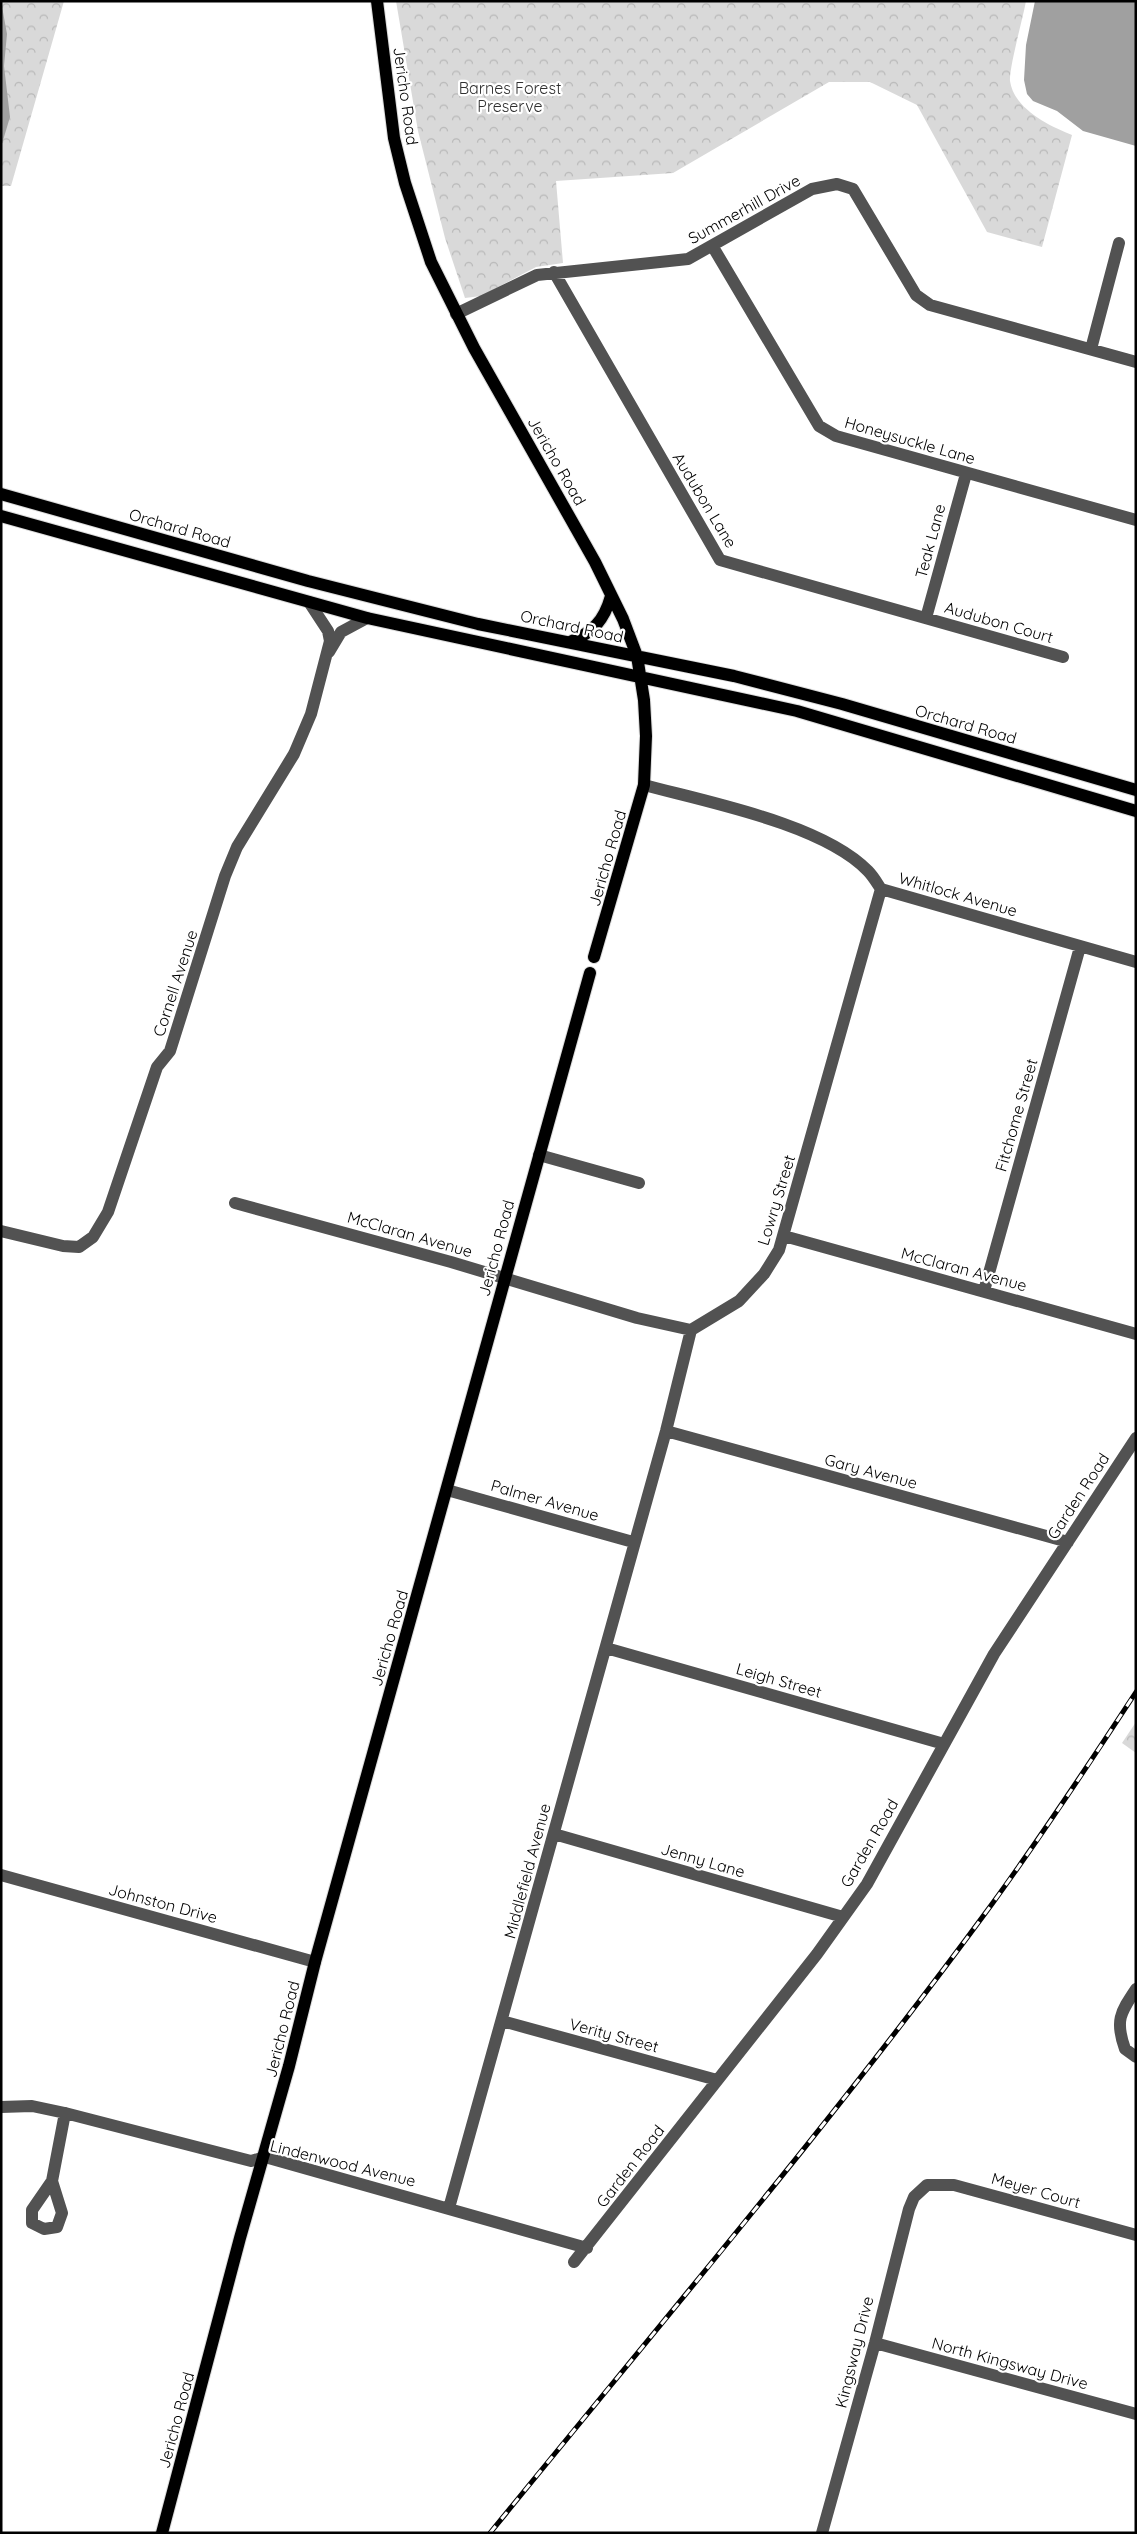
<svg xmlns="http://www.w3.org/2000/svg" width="1137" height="2534" font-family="Quicksand,sans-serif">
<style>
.park{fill:url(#park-crowns)}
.water{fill:#a0a0a0}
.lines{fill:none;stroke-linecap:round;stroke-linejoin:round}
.major-casing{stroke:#dbdbdb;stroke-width:14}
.minor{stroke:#525252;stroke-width:12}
.major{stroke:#000;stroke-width:12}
.rail-casing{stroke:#000;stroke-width:5}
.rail{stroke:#fff;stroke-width:3;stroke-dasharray:9;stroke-linecap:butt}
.labels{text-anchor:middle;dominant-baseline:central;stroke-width:4.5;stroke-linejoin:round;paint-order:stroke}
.park-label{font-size:16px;fill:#303030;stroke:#fff}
.street-label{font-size:16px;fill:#000;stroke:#fff}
</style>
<defs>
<pattern id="park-crowns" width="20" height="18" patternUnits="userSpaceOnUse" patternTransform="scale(1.25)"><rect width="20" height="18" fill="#d9d9d9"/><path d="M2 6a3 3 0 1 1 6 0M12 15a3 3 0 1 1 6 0" fill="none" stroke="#b8b8b8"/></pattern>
</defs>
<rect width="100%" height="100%" fill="#fff"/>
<!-- park -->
<path class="park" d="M1 1H64L11 186H1Z
M396 1H1026C1023 18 1009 68 1010 81 1014 109 1049 126 1072 135L1042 247 987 232 917 105 870 82H829L673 173 556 181 563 263 536 267 481 296 465 298 445 238 418 131Z
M1136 1722V1753L1122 1743Z"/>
<!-- water -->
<path class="water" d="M1 1 7 34 4 66 10 117 1 147Z
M1035 1H1136V146L1083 131 1057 111 1033 101 1027 94 1024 80 1026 45Z"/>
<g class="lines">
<!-- major casing -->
<g class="major-casing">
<path id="major" d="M377 1 394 138 405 183 431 262 474 348 595 562 623 619 637 656 644 700 646 736 644 785 594 957
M1 494 308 581 478 624 734 676 842 704 1136 790
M1 516 367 618 797 711 1136 811
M570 642C593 632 604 621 611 596
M162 2533 240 2238 289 2066 315 1962 590 973"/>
</g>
<!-- minor -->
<path class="minor" d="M713 247 819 426 836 436 1136 520
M554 272 720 560 1063 657
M456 314 537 275 688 259 812 189 837 184 853 189 916 295 930 305 1136 362
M1091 349 1119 243
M926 618 966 474
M329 652 341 632 367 618
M644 785C707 802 823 824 868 871 873 876 877 883 881 889L1136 962
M539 1155 639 1183
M235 1203 451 1262 637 1318 691 1330
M1 1231 63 1246 79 1247 93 1237 108 1212 157 1067 170 1051 225 876 237 847 294 754 311 714 330 641 328 631 309 602
M784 1236 1136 1334
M984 1291 1080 947
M666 1431 1068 1542
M447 1490 633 1542
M606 1648 944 1744
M554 1834 843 1917
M1 1875 315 1962
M1136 1989C1120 2013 1115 2021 1125 2049L1136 2057
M502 2021 717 2080
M1 2107 32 2106 65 2113 251 2161 265 2157 587 2248
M52 2181 62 2213 57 2227 44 2229 32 2223V2210L52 2181 65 2113
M449 2208 666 1431 691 1330 739 1301 764 1274 779 1250 881 889
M574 2262 817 1954 867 1884 994 1654 1136 1438
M875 2343 1136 2414
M822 2533 875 2343 909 2209 914 2197 927 2185H954L1136 2235"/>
<!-- major -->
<use href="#major" class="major"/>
<!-- rail casing -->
<g class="rail-casing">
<path id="rail" d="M490 2533C659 2325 834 2120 992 1904 1042 1835 1089 1764 1136 1692"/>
</g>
<!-- rail -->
<use href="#rail" class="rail"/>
</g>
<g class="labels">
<!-- park labels -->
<g class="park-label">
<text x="510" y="88">Barnes Forest<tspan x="510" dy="18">Preserve</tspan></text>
</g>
<!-- street labels -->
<g class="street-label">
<text transform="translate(406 96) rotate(82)">Jericho Road</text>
<text transform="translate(744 209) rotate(-29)">Summerhill Drive</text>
<text transform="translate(910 440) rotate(16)">Honeysuckle Lane</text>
<text transform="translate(557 461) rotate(60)">Jericho Road</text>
<text transform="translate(705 500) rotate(59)">Audubon Lane</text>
<text transform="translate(180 528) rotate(16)">Orchard Road</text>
<text transform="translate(930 541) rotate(-75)">Teak Lane</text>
<text transform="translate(999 622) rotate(16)">Audubon Court</text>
<text transform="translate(572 626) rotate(12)">Orchard Road</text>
<text transform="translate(966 724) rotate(16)">Orchard Road</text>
<text transform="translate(607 858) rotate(-74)">Jericho Road</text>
<text transform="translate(958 894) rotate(16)">Whitlock Avenue</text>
<text transform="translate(175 983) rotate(-72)">Cornell Avenue</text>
<text transform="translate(1016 1115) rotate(-74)">Fitchome Street</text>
<text transform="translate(776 1200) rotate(-73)">Lowry Street</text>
<text transform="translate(410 1234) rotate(16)">McClaran Avenue</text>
<text transform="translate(496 1248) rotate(-75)">Jericho Road</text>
<text transform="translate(964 1269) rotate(15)">McClaran Avenue</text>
<text transform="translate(871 1471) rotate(15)">Gary Avenue</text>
<text transform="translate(1078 1496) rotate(-57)">Garden Road</text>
<text transform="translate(545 1500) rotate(16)">Palmer Avenue</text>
<text transform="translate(389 1638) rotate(-74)">Jericho Road</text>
<text transform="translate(779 1680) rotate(16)">Leigh Street</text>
<text transform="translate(869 1843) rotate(-60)">Garden Road</text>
<text transform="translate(703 1860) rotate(16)">Jenny Lane</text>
<text transform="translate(527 1871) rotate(-75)">Middlefield Avenue</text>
<text transform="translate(163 1903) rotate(15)">Johnston Drive</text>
<text transform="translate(282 2029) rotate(-76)">Jericho Road</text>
<text transform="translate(614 2035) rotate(15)">Verity Street</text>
<text transform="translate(343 2163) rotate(14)">Lindenwood Avenue</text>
<text transform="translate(630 2166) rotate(-52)">Garden Road</text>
<text transform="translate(1036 2190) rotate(16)">Meyer Court</text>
<text transform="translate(854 2352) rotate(-76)">Kingsway Drive</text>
<text transform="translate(1010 2363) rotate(15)">North Kingsway Drive</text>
<text transform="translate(176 2420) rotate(-75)">Jericho Road</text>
</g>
</g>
<!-- border -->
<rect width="1137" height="2534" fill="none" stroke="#000000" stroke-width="5"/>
</svg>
